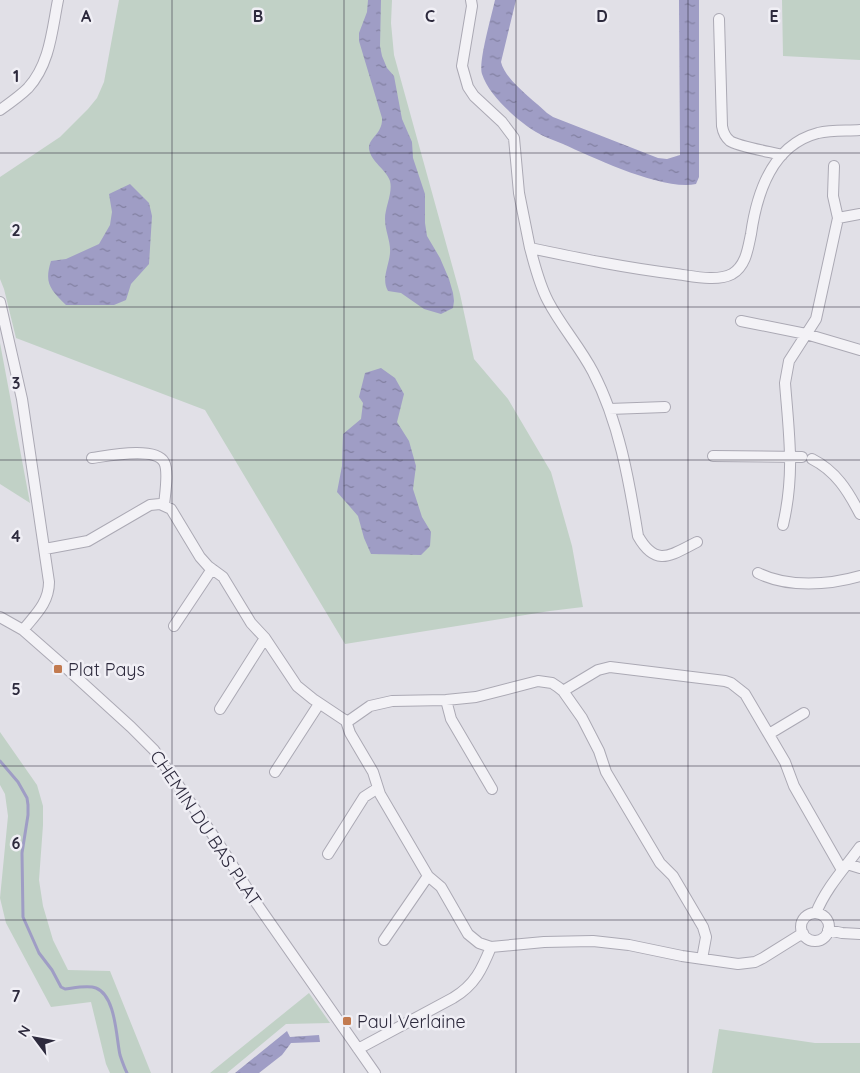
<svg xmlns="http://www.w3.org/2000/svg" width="860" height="1073" font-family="Quicksand,sans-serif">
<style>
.grass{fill:#c1d1c6}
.water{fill:url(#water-ripples)}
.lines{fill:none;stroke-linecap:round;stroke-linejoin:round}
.stream{stroke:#9f9dc5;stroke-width:3}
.street-casing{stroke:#aba9b4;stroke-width:12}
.street{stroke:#f3f2f6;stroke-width:10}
.grid{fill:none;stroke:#2d2a3d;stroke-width:1;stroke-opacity:0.55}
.poi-dot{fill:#c27a4f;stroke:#f0eff5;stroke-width:2}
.labels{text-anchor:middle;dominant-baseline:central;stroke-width:5;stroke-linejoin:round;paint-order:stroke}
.poi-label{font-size:18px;fill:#2d2a3d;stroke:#f0eff5;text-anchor:start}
.street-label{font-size:18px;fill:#2d2a3d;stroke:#f0eff5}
.grid-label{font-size:16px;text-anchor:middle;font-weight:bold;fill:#2d2a3d;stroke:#f0eff5;stroke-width:5;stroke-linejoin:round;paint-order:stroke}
</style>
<defs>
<pattern id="water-ripples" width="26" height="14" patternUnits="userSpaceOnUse" patternTransform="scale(1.25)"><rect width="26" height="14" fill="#9f9dc5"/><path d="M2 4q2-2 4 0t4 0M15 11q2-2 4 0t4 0" fill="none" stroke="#8280a1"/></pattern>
</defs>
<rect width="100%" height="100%" fill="#e1e0e7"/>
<!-- grass -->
<path class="grass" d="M119 0H392L391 23 394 55 460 294 474 359 508 399 551 472 572 546 583 607 550 611 345 644 205 410 16 338 4 289 0 279V177L60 137 88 109 97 98 104 82Z
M782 0H860V60L783 56Z
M0 343 30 503 0 484Z
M0 732 37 785 43 806V825L39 880 43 906 53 940 68 970 110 971 151 1073H110L106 1064 91 1002 51 1007 6 923 0 898 8 816 5 794 0 785Z
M309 993 330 1023 286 1024 227 1073H210Z
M719 1029 815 1043H860V1073H712Z"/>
<!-- water -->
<path class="water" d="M368 0H381L380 46 382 56 387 68 394 76 402 119 412 142 413 158 425 194V223L427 236 440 258 449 279 453 293 454 301 453 308 441 314 424 309 401 293 388 291C381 279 389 266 390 253 391 242 385 231 385 219 385 207 393 193 390 181 386 169 371 162 369 149 368 138 383 134 382 118L359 41V33L367 12Z
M495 0H516L501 62C505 80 534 100 547 113L553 117 658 158 667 159 680 155 679 0H699V177L696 184C663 191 594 158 563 144 554 140 544 137 536 132 517 120 489 96 482 74 478 63 492 14 495 0Z
M130 184 149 203 152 216 149 264 131 284 126 300 114 305H66C50 289 44 283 51 261L66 259 99 244 110 225 112 212 109 194Z
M381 368 395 378 404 394 397 422 409 441 416 466 413 489 422 517 431 532 430 546 421 555 371 554 364 538 358 516 337 492 342 466 343 434 361 419 363 403 359 397 365 373Z
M287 1031 290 1037 319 1035 320 1042 291 1043 282 1055 259 1073H235Z"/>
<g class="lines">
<!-- stream -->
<path class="stream" d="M0 761 18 782 27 798 28 805V815L22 853 23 917 39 953 52 970 61 987 65 989C74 988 88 985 96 988 116 996 116 1037 120 1055 122 1061 124 1067 127 1073"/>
<!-- street casing -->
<g class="street-casing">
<path id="street" d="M471 0 472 6 462 66 468 87 474 96 502 122 514 138 519 193 530 248C578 258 626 268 676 274 692 276 717 282 732 274 746 266 748 248 751 234 757 192 772 145 818 133 832 130 846 131 860 130
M719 19 722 126C723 132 725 137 730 141 737 146 770 152 782 155
M0 110C10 103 20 96 28 88 50 64 52 30 58 0
M838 218 860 214
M530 248C535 266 539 284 548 301 561 326 580 347 593 372 619 422 629 480 638 536 656 568 671 555 697 542
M0 302 22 399 49 582C49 603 35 615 23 630
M741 321 806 334 860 350
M609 409 665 407
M713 456 802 457
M92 458C107 456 155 446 164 462 169 471 165 494 164 505
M812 459C836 471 848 491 860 514
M783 525C795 473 789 435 785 383L789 361 816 319 838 218 833 196 834 166
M45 549 88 541 150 505 160 504 171 509 200 557 208 566 223 577 251 623 265 638 297 686 313 699 346 721 350 733 373 772 380 794 428 876 441 887 468 934 479 943 491 947 544 942 593 941 629 945 682 956 738 964 755 962 763 958 803 933
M758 573C788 588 829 585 860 576
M0 617 23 630 64 666 131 727 154 750 217 841 257 904 375 1073
M174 626 212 569
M563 691 598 670 610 667 725 681 731 683 745 694 785 762 794 786 842 870
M446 700 451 719 492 789
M220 709 265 638
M346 721 350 720 370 706 392 701 446 700 476 697 538 681 552 683 558 687 563 691 582 718 599 751 606 772 660 863 673 876 703 927 706 937 702 959
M769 734 804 713
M275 772 319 704
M328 854 364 797 378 788
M847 864 860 868
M816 913C826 888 844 869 860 847
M801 927a14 14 0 1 1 28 0a14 14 0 1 1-28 0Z
M828 930 842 933 860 934
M384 940 428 876
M358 1049 453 998C475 985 482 969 491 947"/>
</g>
<!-- street -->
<use href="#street" class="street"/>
</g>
<!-- grid -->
<path class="grid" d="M172 0V1073M344 0V1073M516 0V1073M688 0V1073M0 153H860M0 307H860M0 460H860M0 613H860M0 766H860M0 920H860"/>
<!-- markers -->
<g class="poi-dot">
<rect x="53" y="664" width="10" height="10" rx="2.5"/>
<rect x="342" y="1016" width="10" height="10" rx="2.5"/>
</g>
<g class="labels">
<!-- poi labels -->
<g class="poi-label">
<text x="68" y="669">Plat Pays</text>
<text x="357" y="1021">Paul Verlaine</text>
</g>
<!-- street labels -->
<g class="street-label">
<text transform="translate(206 828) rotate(56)">CHEMIN DU BAS PLAT</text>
</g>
</g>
<g class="grid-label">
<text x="86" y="22">A</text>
<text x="258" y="22">B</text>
<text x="430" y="22">C</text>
<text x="602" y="22">D</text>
<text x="774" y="22">E</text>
<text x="16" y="82">1</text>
<text x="16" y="236">2</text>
<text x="16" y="389">3</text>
<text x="16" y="542">4</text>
<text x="16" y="695">5</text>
<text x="16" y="849">6</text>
<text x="16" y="1002">7</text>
</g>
<!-- north arrow -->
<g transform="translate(35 1038) rotate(302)" stroke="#f0eff5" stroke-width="4" paint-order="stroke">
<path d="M0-4L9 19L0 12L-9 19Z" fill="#2d2a3d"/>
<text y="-8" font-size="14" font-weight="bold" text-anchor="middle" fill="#2d2a3d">N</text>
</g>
</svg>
